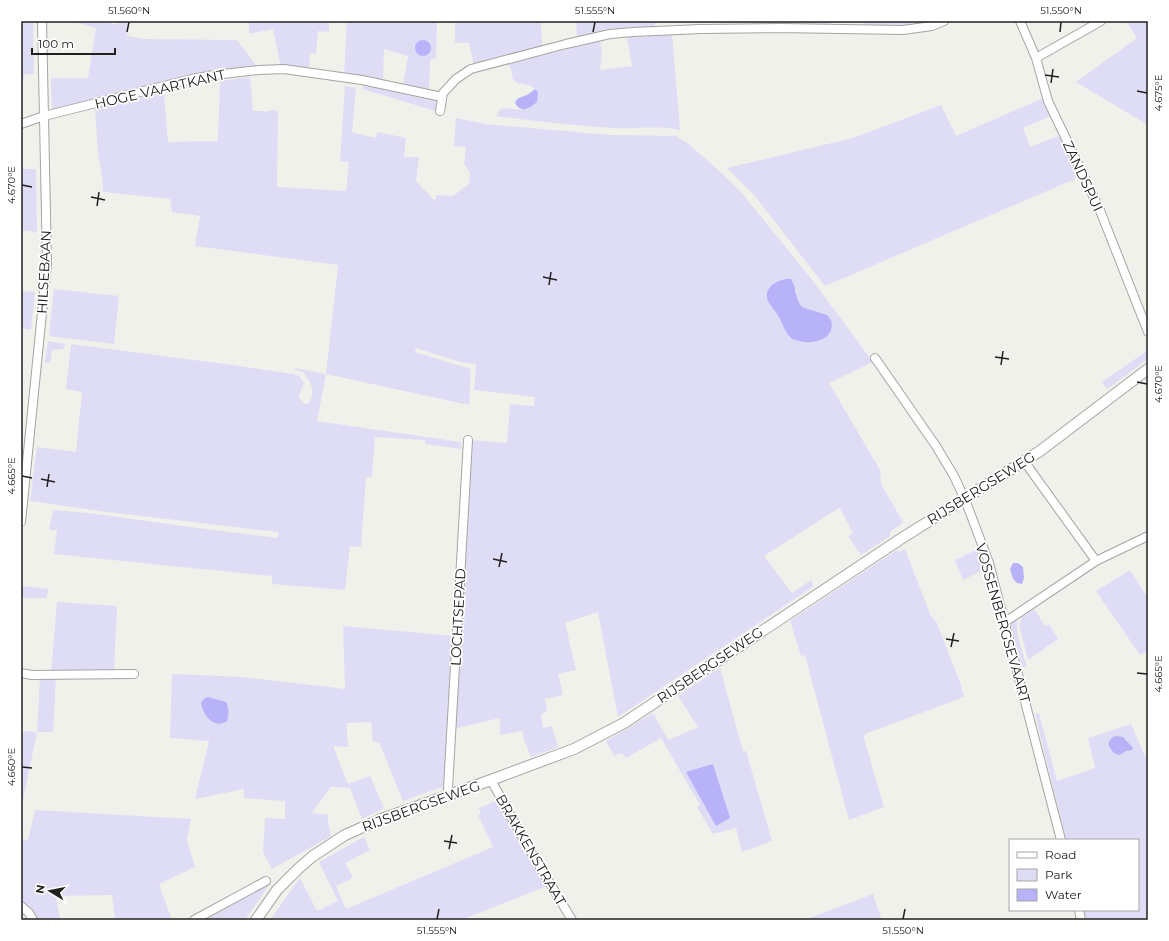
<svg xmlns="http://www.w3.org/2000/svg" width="1169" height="941" font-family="Montserrat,sans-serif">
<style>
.green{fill:#deddf5;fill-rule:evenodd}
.water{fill:#b8b2f9}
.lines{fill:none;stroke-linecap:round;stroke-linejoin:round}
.minor-casing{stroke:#a5a5a0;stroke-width:10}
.major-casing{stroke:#a5a5a0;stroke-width:12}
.minor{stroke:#fff;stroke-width:8}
.major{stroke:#fff;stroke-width:10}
.ticks{fill:none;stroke:#20211f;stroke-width:1.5}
.labels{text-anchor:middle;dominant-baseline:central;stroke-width:3.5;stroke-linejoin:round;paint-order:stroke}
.street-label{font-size:14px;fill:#20211f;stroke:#fff}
.neatline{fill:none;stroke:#20211f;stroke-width:1.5}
.ticks-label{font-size:10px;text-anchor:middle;fill:#20211f}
</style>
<rect width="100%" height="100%" fill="#f1f1ec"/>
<!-- green -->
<path class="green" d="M21 21H33L34 74H25L21 85Z
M70 21H109L110 23 116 25 120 21H127V36L144 39 237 40 258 68 52 111 51 78H88L96 28Z
M249 21H329V32L318 31 316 54 310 53 309 69 281 67 273 29 249 34Z
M347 21H437L436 58 430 60 429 92 403 85 408 56 384 49 383 81 344 74Z
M455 21H541L542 47 474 65 469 43H455Z
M576 21H655V28L577 38Z
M752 21H831V25H752Z
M864 21H912L913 25H864Z
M1126 21H1148V125L1076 82 1137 38Z
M672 35 680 130C659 125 637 129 615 128 576 126 535 121 496 116L500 109 506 108 522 110 538 92C530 81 521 87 513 80L511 68 507 64 600 41 602 54 600 70 632 66 627 37Z
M250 77 253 111H264V112L273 110 278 111 277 187 346 191 349 162 340 161 345 86 356 88 352 132 375 138 378 132 406 138 404 157H419L416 181 435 201 436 195 453 196 469 184 470 173 464 164 466 147 454 146 456 118 485 124 610 135 676 136 686 142 716 168 741 192 813 281 873 362 829 383 880 470 881 484 903 522C900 527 894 528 890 532V536L861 555 848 536 853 533C848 524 845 516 839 508L764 556 792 593 811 580 814 586 618 717 598 612 565 623 576 670 558 674 563 695 545 699 547 712 541 714 543 728 552 726 558 747 531 757 523 737V731L500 735V718L453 729 471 440 507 443 510 404 534 406 535 397 474 390 476 364 460 362 416 348 415 352 471 369 469 405 326 374 317 421 461 442V449L425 444V440L375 437 372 477H366L361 547 350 546 345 590 272 584V576L54 554 57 530H49L53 510 89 513 190 527 278 538V532L107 512 30 501 37 447 76 452 82 392 66 389 71 344 225 364 293 374 299 376 304 383C303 389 299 391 299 397L304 404C308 404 310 403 311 399 315 388 309 380 303 372L294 369 295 368 326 374 338 265 195 246 200 216 172 212 170 199 103 192 102 177 98 152 95 108 164 92 168 142 218 141 220 81ZM769 287 797 290V297L802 307 827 315 830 333C822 343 810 344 799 340 795 339 793 339 790 337 784 330 782 323 778 315 772 303 764 302 769 287Z
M365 84 441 99 439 112 362 89Z
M1041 99 1043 102 1050 116 1023 128 1030 147 1058 136 1062 140 1077 174 1076 177 1073 180 825 286 754 195 727 168 853 138 941 105 956 136Z
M21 169H36L37 232 21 230Z
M54 289 119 296 114 344 49 336Z
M21 291 35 292 31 330 21 328Z
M48 341 66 344 63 349 52 350 50 363H45Z
M1148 350V359L1107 389 1102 382Z
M905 549 930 614 937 623 961 685 964 697 865 734 864 738 884 807 849 820 805 655 801 656 790 621 897 550 899 552Z
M978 549 985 569 963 580 955 560Z
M1130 570 1148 598V651L1140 655 1096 591Z
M22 586 49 589 46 598H21Z
M57 602 117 606 114 672 51 673Z
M1034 609 1045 626 1049 624 1058 639 1028 660 1019 624 1022 617Z
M1018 617C1013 628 1024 655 1027 667H1022L1010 623Z
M343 626 454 636 445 786 403 801 379 742H373L371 722 347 723V740L349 747 333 746 348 784 370 776 384 808 362 819 350 788 331 787 312 813 328 815V822L331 836 272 869 263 852 265 818 285 819V801L244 798V789L195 799 209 741 170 738 172 674 244 677 345 689Z
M720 668 743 751H746L772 841 742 852 736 828 713 834 697 807 700 805 661 738 626 758 622 753 614 756 606 741 653 713 668 740 698 727 678 696Z
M40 678H56L53 732H37L21 810V743L24 731 37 732Z
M1039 713 1057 781 1095 768 1088 738 1131 724 1148 763V920H1085L1083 910H1138V840H1066L1035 714Z
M498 800 547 886 461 920H270L300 878 317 911 338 901 319 862 364 837 370 850 345 863 353 878 336 886 346 909 493 847 478 815 481 814 479 808Z
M35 810 191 819 187 840 195 867 159 884 172 920H115L112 895 56 896 60 920H38L21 902V839L28 840Z
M269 884V885L245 920H205Z
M873 894 882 920H804Z"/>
<!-- water -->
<path class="water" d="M415 48a8 8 0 1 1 16 0a8 8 0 1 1-16 0Z
M535 89 538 92 537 102C530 108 521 114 515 103 518 95 524 98 530 93 532 92 533 90 535 89Z
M786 279H791C797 289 795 298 802 307L827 315 831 320C836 339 814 345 800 341 797 340 793 340 791 338 784 332 782 321 777 314 775 310 770 306 768 301 763 288 775 281 786 279Z
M1013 563H1018L1023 567 1024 578 1022 584 1017 583 1013 579 1010 569Z
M208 697 226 702C229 708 229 714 227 721 214 730 202 714 201 702L205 698Z
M1115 736 1123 737 1133 748 1132 750 1126 751 1120 755 1115 754C1108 746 1105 742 1115 736Z
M713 764 730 818 716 826 686 772Z"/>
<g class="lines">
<!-- minor casing -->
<g class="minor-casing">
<path id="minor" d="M1020 21 1036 58 1048 101 1099 208 1148 332
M1036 58 1101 21
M440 111 443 93 456 79 471 69 566 44 610 34 633 32 701 29 779 28 903 30 932 26 944 21
M21 124 44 116 192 79 214 75 259 70 284 69 362 80 442 97
M875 358 936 446 954 476 966 502 989 563 1061 840
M1024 461 1096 561
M21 522 47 263 42 21
M1005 622 1096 561 1148 536
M21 673 32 675 134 674
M491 780 528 847 572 920
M449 794 448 788 468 440
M21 906 29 913 33 920
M1079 910 1081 920
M194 920 266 881"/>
</g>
<!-- major casing -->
<g class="major-casing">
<path id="major" d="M256 920 277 890 299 868 313 856 345 835 379 820 491 780 574 749 624 723 899 540 1040 451 1148 369"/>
</g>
<!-- minor -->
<use href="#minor" class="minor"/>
<!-- major -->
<use href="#major" class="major"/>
</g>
<!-- ticks -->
<path class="ticks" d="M127 32 129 22M593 32 595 22M1060 32 1061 22M1045 75 1059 77M1051 83 1053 69M1137 91 1147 93M22 185 32 187M91 197 105 200M97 206 99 192M543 277 557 280M549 285 551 272M995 357 1009 359M1001 365 1003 351M1137 382 1147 384M22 476 32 478M41 479 55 482M47 487 49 474M493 559 507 562M499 567 502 553M946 639 959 641M951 647 954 633M1137 673 1147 674M22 767 32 768M444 841 457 843M449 849 452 835M437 919 439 909M903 919 905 909"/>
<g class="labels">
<!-- street labels -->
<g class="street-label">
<text transform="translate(160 89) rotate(-13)">HOGE VAARTKANT</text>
<text transform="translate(1083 176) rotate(65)">ZANDSPUI</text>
<text transform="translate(44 272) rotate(-87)">HILSEBAAN</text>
<text transform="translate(981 488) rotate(-32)">RIJSBERGSEWEG</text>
<text transform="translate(458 617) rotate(-87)">LOCHTSEPAD</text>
<text transform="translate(1003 623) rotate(74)">VOSSENBERGSEVAART</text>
<text transform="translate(710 665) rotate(-34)">RIJSBERGSEWEG</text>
<text transform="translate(421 806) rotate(-20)">RIJSBERGSEWEG</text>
<text transform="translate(531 850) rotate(60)">BRAKKENSTRAAT</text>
</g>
</g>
<!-- border -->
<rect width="1169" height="941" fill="none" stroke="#ffffff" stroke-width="44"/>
<!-- legend -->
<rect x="1009" y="839" width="130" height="72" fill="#ffffff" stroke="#a6a6a5"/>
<rect x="1017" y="852" width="20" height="6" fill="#ffffff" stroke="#a6a6a5"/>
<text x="1045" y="859" font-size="12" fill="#20211f">Road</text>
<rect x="1017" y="869" width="20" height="12" fill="#deddf5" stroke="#a6a6a5"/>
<text x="1045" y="879" font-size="12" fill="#20211f">Park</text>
<rect x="1017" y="889" width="20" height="12" fill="#b8b2f9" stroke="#a6a6a5"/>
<text x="1045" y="899" font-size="12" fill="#20211f">Water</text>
<!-- north arrow -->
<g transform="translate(50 891) rotate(280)" stroke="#ffffff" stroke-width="3" paint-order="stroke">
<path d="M0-3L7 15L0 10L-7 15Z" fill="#20211f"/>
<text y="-6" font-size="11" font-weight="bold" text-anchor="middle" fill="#20211f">N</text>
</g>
<!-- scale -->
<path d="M32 48v6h83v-6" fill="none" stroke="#20211f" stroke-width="2"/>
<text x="38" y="48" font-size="12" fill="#20211f" stroke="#ffffff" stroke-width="3" paint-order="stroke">100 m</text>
<rect x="22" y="22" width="1125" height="897" class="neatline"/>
<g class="ticks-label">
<text x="129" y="14">51.560°N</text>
<text x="595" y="14">51.555°N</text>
<text x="1061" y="14">51.550°N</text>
<text transform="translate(1158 93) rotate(-90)" y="4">4.675°E</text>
<text transform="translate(11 185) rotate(-90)" y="4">4.670°E</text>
<text transform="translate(1158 384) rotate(-90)" y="4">4.670°E</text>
<text transform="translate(11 476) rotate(-90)" y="4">4.665°E</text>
<text transform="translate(1158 674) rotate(-90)" y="4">4.665°E</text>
<text transform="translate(11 767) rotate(-90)" y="4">4.660°E</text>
<text x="437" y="934">51.555°N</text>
<text x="903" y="934">51.550°N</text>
</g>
</svg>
